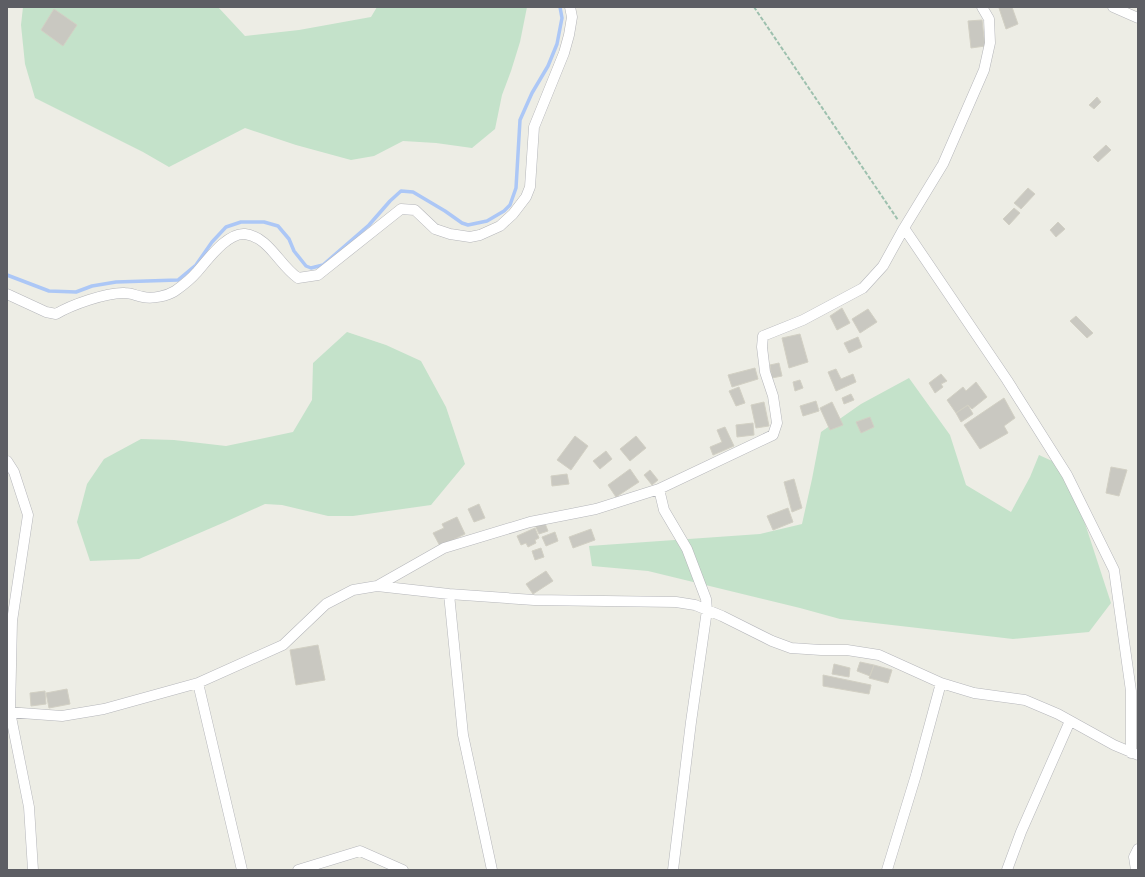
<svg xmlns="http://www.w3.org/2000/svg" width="1145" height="877" font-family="Lato,sans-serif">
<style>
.green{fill:#c4e2ca}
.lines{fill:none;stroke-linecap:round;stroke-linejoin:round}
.stream{stroke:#acc7f6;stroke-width:3.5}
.building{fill:#c9c8c1;stroke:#d2d0c4}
.minor-casing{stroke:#b5b6ba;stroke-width:11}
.path{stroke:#9dc0ae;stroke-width:2;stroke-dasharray:4 2;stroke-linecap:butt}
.minor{stroke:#fff;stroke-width:10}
</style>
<rect width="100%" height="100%" fill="#edede5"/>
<!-- green -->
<path class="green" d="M23 7H218L245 36 299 30 371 17 377 7H527L520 42 511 71 502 95 495 129 472 148 436 143 403 141 374 156 351 160 296 145 245 128 169 167 143 152 35 98 25 64 21 25Z
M347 332 386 345 421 361 446 407 465 464 431 505 353 516H328L282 505 265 504 225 522 139 559 90 561 77 522 87 484 104 459 141 439 174 440 226 446 293 432 312 400 313 363Z
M909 378 950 435 966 485 1011 512 1030 477 1039 455 1063 466 1078 502 1111 603 1089 632 1013 639 840 619 800 608 648 571 592 566 589 546 760 534 802 524 812 479 821 432 861 404Z"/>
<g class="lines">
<!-- stream -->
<path class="stream" d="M7 275 49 291 76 292 92 286 116 282 178 280 196 265 212 242 226 227 241 222H264L278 226 289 239 294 251 306 266 311 268 323 265 369 225 390 201 401 191 413 192 445 211 462 223 468 225 487 221 504 211 510 205 516 188 520 120 532 93 548 66 557 44 562 18 560 7"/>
</g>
<!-- building -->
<path class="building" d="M1002 7H1012L1018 24 1006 29 999 8Z
M54 9 77 25 63 46 41 30Z
M982 20 985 46 971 48 968 21Z
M1097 97 1101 102 1094 109 1089 105Z
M1106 145 1111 150 1098 162 1093 157Z
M1028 188 1035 194 1021 209 1014 203Z
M1014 208 1020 213 1009 225 1003 219Z
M1058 222 1065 229 1056 237 1050 230Z
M842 308 850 323 837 330 830 316Z
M868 309 877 322 860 333 852 319Z
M1076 316 1093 333 1087 338 1070 321Z
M800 334 808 362 789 368 782 338Z
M858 337 862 347 849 353 844 343Z
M779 363 782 376 772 378 770 365Z
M755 368 758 379 732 387 728 375Z
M836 369 841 379 853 374 856 382 836 391 828 372Z
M941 374 947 381 941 384 943 387 935 393 929 383Z
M800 380 803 388 795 391 793 382Z
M976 382 987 397 972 409 968 405 956 413 947 400 963 387 966 391Z
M739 387 745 403 736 406 729 391Z
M851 394 854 400 844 404 842 398Z
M1004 398 1015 418 1004 426 1008 433 980 449 964 425Z
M816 401 819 411 803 416 800 406Z
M764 402 769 426 756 428 751 405Z
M832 402 843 425 830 430 820 408Z
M968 405 973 414 961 422 956 413Z
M870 417 874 427 861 433 856 422Z
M753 423 754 435 737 437 736 425Z
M725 427 734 446 713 455 710 447 722 442 717 430Z
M575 436 588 446 571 470 557 460Z
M636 436 646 448 630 461 620 449Z
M606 451 612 459 600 469 593 461Z
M1111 467 1127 470 1119 496 1106 493Z
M630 469 639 482 616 497 608 485Z
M650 470 658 480 652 485 644 475Z
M567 474 569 484 552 486 551 476Z
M794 479 802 508 792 512 784 482Z
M479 504 485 518 474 522 468 509Z
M788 508 793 522 773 530 767 516Z
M457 517 465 534 440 546 433 533 444 528 442 524Z
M544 521 548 531 539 534 535 525Z
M535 528 539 538 535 540 536 543 528 547 526 543 521 545 517 536Z
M591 529 595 540 573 548 569 537Z
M555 532 558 541 546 546 542 537Z
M541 548 544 557 535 560 532 551Z
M546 571 553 581 533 594 526 584Z
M318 645 325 680 296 685 290 650Z
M860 662 874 665 870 676 857 671Z
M834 664 850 668 849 677 832 674Z
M874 665 892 670 888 683 869 678Z
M823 675 871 685 869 694 823 686Z
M67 689 70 704 49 708 46 693Z
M45 691 46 704 31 706 30 693Z"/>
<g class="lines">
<!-- minor casing -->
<g class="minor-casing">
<path id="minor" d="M1113 7 1138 18
M904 228 1007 380 1067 475 1114 570 1131 691V753
M7 294 46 312 56 314C71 305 107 292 125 293 131 293 137 296 143 297 153 299 167 296 175 291 182 286 191 279 196 273 207 261 227 232 245 234 269 237 279 265 298 278L318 275 401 209 415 210 435 229 450 234 470 237 480 235 500 226 513 214 526 197 530 187 534 127 564 53 569 35 572 17 570 7
M7 461 14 472 28 515 12 621 10 712 29 807 33 870
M659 489 664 510 687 549 706 599 707 610 691 722 673 870
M377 586 444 548 530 522 596 509 659 489 773 435 777 423 773 396 765 372 762 347 763 336 803 320 863 288 883 266 904 228 943 164 984 70 990 43 989 19 982 7
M449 594 463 735 492 870
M198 683 242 870
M7 712 62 716 104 709 198 683 283 645 326 604 353 590 377 586 449 594 534 600 676 602 695 605 722 616 772 641 791 648 821 650H847L879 655 941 683 974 693 1025 700 1058 714 1114 745 1138 755
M298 870 360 851 403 870
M887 870 916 775 941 683
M1007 870 1021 832 1070 721
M1136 870 1134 857 1138 849"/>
</g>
<!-- path -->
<path class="path" d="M754 7 898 220"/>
<!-- minor -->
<use href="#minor" class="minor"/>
</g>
<!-- border -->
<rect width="1145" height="877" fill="none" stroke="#5d5e64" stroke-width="16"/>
</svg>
